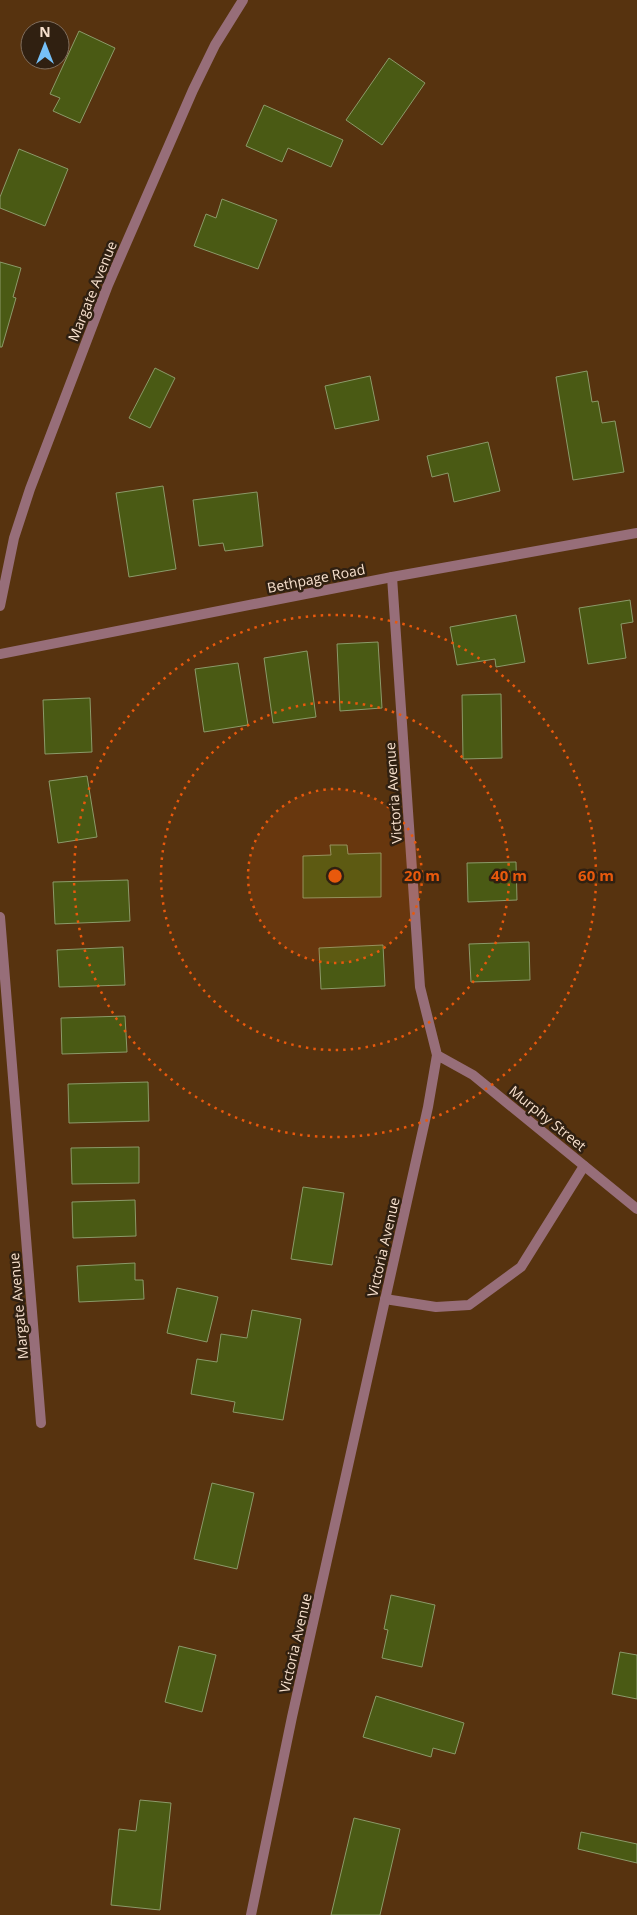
<svg xmlns="http://www.w3.org/2000/svg" width="637" height="1915" font-family="'Open Sans',sans-serif">
<style>
.building{fill:#4a5a14;stroke:#8b9a69}
.lines{fill:none;stroke-linecap:round;stroke-linejoin:round}
.service{stroke:#976e79;stroke-width:10}
.minor{stroke:#976e79;stroke-width:10}
.tertiary{stroke:#976e79;stroke-width:10}
.ring{fill:none;stroke:#e8590c;stroke-width:2.5;stroke-dasharray:2.5 5}
.labels{text-anchor:middle;dominant-baseline:central;stroke-width:5;stroke-linejoin:round;paint-order:stroke}
.street-label{font-size:14px;fill:#f7e0cd;stroke:#302011}
.centre{fill:#e8590c;stroke:#302011;stroke-width:2.5}
.ring-label{font-size:15px;text-anchor:middle;font-weight:bold;fill:#e8590c;stroke:#302011;stroke-width:5;stroke-linejoin:round;paint-order:stroke}
</style>
<rect width="100%" height="100%" fill="#57330f"/>
<!-- building -->
<path class="building" d="M79 31 115 48 80 123 53 111 60 98 50 94Z
M389 58 425 83 382 145 346 120Z
M264 105 343 140 331 167 288 148 282 162 246 146Z
M19 149 68 169 45 226 0 208V197Z
M222 199 277 220 258 269 194 246 206 214 216 218Z
M0 262 21 268 13 297 16 298 2 347H0Z
M155 368 175 378 150 428 129 418Z
M587 371 592 402 598 401 602 423 615 421 624 472 573 480 556 377Z
M370 376 379 420 335 429 325 386Z
M488 442 500 491 454 502 448 473 432 477 427 456Z
M163 486 176 569 129 577 116 493Z
M257 492 263 546 225 551 223 543 199 546 193 500Z
M630 600 633 622 621 624 626 658 588 664 579 608Z
M516 615 525 662 496 667 495 659 457 665 450 627Z
M378 642 382 708 340 711 337 644Z
M307 651 316 717 273 723 264 658Z
M238 663 248 725 204 732 195 669Z
M501 694 502 758 463 759 462 695Z
M90 698 92 752 45 754 43 700Z
M87 776 97 837 58 843 49 781Z
M330 845H347L348 854 381 853V897L303 898V856L331 855Z
M516 862 517 900 468 902 467 863Z
M128 880 130 921 55 924 53 882Z
M529 942 530 980 471 982 469 944Z
M383 945 385 986 321 989 319 948Z
M123 947 125 985 59 987 57 950Z
M125 1016 127 1052 62 1054 61 1018Z
M148 1082 149 1121 69 1123 68 1084Z
M139 1147V1183L72 1184 71 1148Z
M303 1187 344 1193 332 1265 291 1259Z
M135 1200 136 1236 73 1238 72 1202Z
M135 1263V1280H143L144 1299 79 1302 77 1266Z
M177 1288 218 1297 207 1342 167 1333Z
M252 1310 301 1319 283 1420 233 1412 235 1402 191 1394 197 1359 217 1362 221 1334 247 1338Z
M212 1483 254 1493 237 1569 194 1559Z
M391 1595 435 1605 422 1667 382 1658 388 1630 384 1629Z
M179 1646 216 1655 202 1712 165 1702Z
M620 1652 637 1655V1699L612 1694Z
M376 1696 464 1723 455 1754 433 1748 431 1757 363 1737Z
M140 1800 171 1803 160 1910 111 1905 119 1829 136 1831Z
M354 1818 400 1829 380 1915H331Z
M581 1832 637 1844V1863L578 1849Z"/>
<g class="lines">
<!-- service -->
<path class="service" d="M385 1299 436 1307 469 1305 521 1267 584 1166"/>
<!-- minor -->
<path class="minor" d="M0 606 14 538 30 489 108 285 193 90 215 45 243 0
M0 917 41 1423
M437 1055 473 1075 637 1209
M251 1915 292 1717 428 1107 437 1055 420 987 392 577"/>
<!-- tertiary -->
<path class="tertiary" d="M0 654 392 577 637 533"/>
</g>
<!-- distance rings -->
<circle cx="335" cy="876" r="87" fill="#e8590c" fill-opacity=".12"/>
<g class="ring">
<circle cx="335" cy="876" r="87"/>
<circle cx="335" cy="876" r="174"/>
<circle cx="335" cy="876" r="261"/>
</g>
<g class="labels">
<!-- street labels -->
<g class="street-label">
<text transform="translate(92 291) rotate(-68)">Margate Avenue</text>
<text transform="translate(316 578) rotate(-11)">Bethpage Road</text>
<text transform="translate(393 793) rotate(-94)">Victoria Avenue</text>
<text transform="translate(548 1118) rotate(39)">Murphy Street</text>
<text transform="translate(383 1247) rotate(-77)">Victoria Avenue</text>
<text transform="translate(18 1306) rotate(-95)">Margate Avenue</text>
<text transform="translate(295 1643) rotate(-77)">Victoria Avenue</text>
</g>
</g>
<circle cx="335" cy="876" r="8" class="centre"/>
<g class="ring-label">
<text x="422" y="881">20 m</text>
<text x="509" y="881">40 m</text>
<text x="596" y="881">60 m</text>
</g>
<!-- north arrow -->
<g transform="translate(45 45)"><circle r="24" fill="#302011" stroke="#806d5c"/>
<path d="M0-4L9 19L0 12L-9 19Z" fill="#76c0f7"/>
<text y="-8" font-size="14" font-weight="bold" text-anchor="middle" fill="#f7e0cd">N</text>
</g>
</svg>
